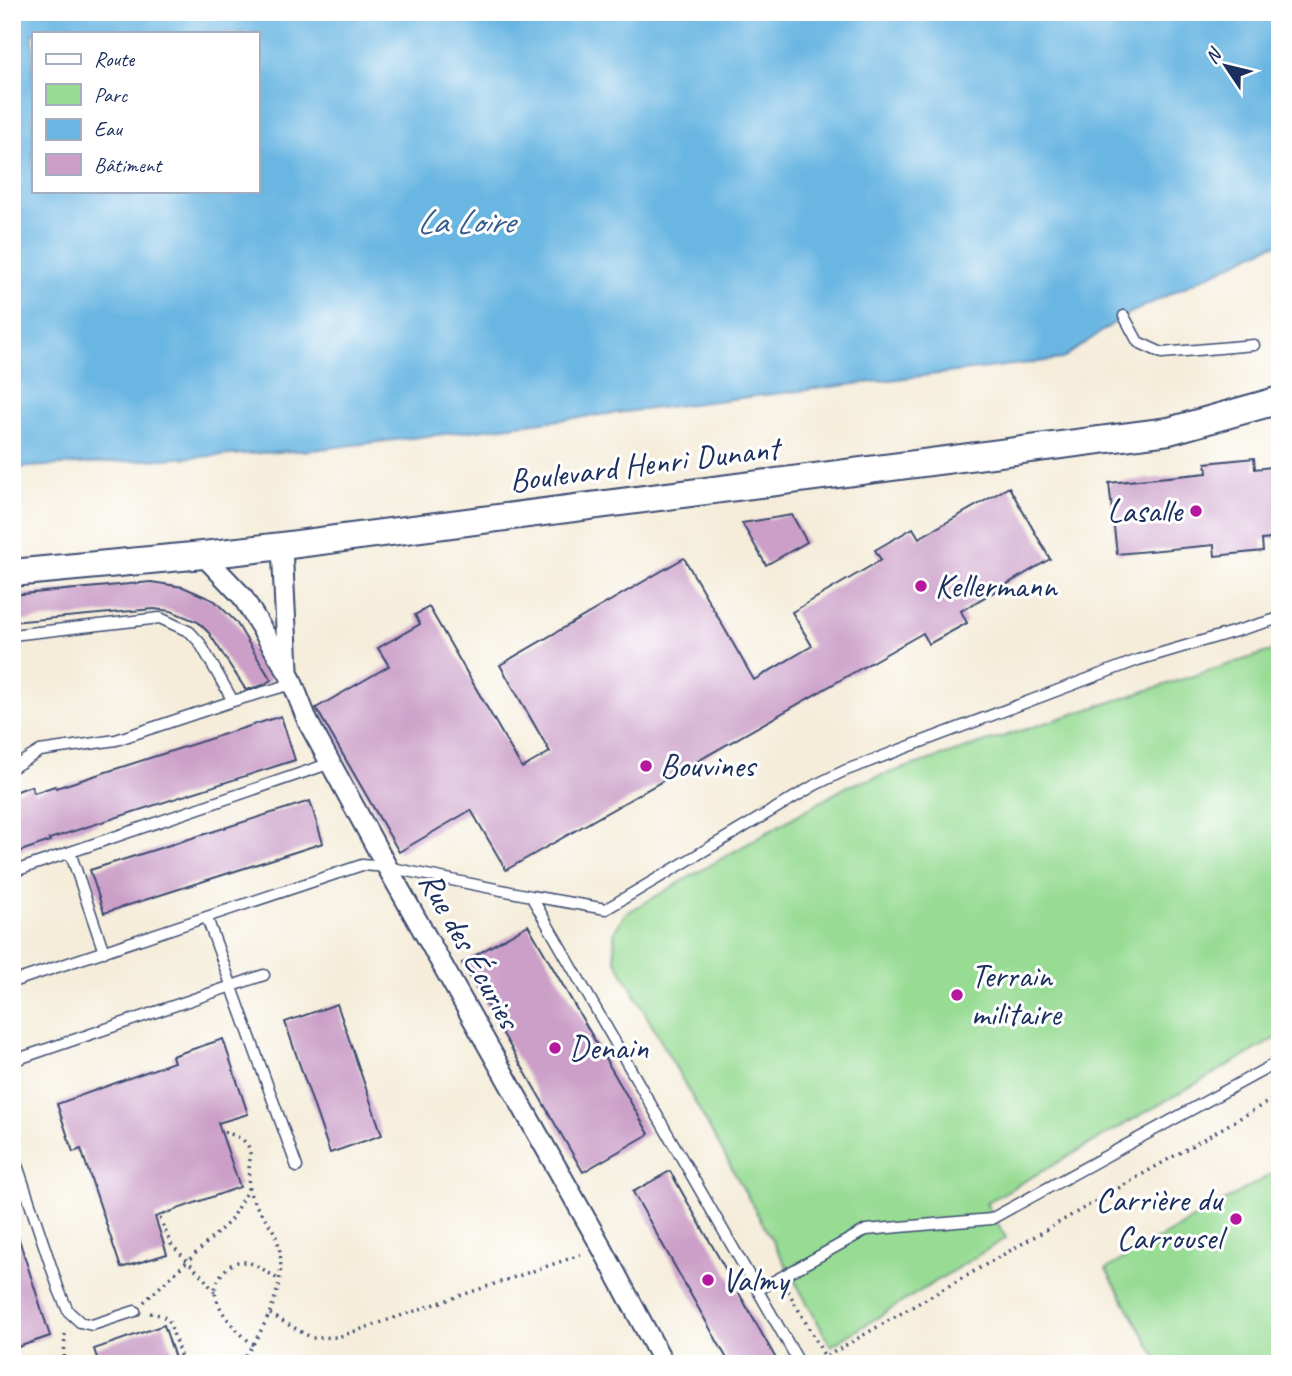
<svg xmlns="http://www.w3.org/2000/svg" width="1292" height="1376" font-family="Caveat,sans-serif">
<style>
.green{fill:#98dc94;stroke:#5a8679;stroke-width:2}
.water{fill:#69b6e2;stroke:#4272a0;stroke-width:2;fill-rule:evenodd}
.building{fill:#cb9fc8}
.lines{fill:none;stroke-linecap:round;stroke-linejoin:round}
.service-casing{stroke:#3c4c71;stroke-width:13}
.minor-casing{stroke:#3c4c71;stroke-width:23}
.secondary-casing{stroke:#3c4c71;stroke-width:30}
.path{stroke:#3c4c71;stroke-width:3.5;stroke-dasharray:2 5;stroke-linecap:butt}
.service{stroke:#fff;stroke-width:10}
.minor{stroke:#fff;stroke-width:19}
.secondary{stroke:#fff;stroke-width:26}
.poi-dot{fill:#b5179e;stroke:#fff;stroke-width:2.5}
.labels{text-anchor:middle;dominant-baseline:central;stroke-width:6;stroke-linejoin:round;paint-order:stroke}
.street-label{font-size:33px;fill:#1b2f5e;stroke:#fff}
.poi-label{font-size:33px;fill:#1b2f5e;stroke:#fff;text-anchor:start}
.water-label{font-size:35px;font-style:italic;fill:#365e8c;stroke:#fff}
</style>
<rect width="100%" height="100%" fill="#fff"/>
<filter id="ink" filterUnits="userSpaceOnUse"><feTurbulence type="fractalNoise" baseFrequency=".0143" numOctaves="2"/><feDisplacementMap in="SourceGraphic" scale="14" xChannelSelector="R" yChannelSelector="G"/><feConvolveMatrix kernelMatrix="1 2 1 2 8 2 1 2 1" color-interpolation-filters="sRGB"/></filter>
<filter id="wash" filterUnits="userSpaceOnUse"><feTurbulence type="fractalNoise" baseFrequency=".00686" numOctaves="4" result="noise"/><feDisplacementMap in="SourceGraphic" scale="28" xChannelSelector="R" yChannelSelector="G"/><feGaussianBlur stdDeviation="1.57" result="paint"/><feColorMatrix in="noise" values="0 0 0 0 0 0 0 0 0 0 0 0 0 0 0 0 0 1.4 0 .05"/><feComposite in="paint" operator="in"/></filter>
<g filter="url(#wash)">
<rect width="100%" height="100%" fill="#f5edda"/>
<!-- green -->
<path class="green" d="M1280 648V1036L986 1203 1006 1238 831 1346 615 959 614 932 625 914 848 786Z
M1280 1169V1364H1160L1106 1269Z"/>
<!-- water -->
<path class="water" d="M12 12H1280V244L1272 245 1124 316 1062 359 312 450 12 468ZM33 33H257V191H33Z"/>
<g id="blocks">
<!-- building -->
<path class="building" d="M1254 458 1255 469 1280 466V538L1262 540 1263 551 1215 556 1214 545 1117 554 1109 483 1207 473 1206 463Z
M1009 487 1050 559 961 611 967 623 929 644 923 633 506 870 471 810 399 852 316 708 389 666 378 648 420 624 415 615 429 607 522 768 550 752 500 665 684 558 754 680 812 646 792 612 881 560 875 550 913 528 919 538Z
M792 515 807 542 766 565 742 523Z
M151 582 183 587 215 601 236 622 271 680 263 685 246 690 209 633 198 622 171 611 154 609 12 622V595Z
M281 716 295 760 49 839 50 841 12 854V793L31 786 34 793 55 786 56 788Z
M310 801 323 843 104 913 90 870Z
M528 925 649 1134 583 1172 462 963Z
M337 1004 382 1135 330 1153 285 1022Z
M223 1039 248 1114 218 1123 240 1187 155 1217 167 1254 121 1268 81 1149 73 1152 57 1104 174 1062 172 1056Z
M670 1171 779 1364H730L633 1192Z
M16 1230 50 1336 12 1349V1231Z
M164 1325 177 1364H99L94 1349Z"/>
</g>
</g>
<g filter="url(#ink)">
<use href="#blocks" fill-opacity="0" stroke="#3c4c71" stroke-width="2"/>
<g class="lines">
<!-- service casing -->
<g class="service-casing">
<path id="service" d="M1124 316 1138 342 1162 353 1254 345
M12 635 160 618 190 632 200 643 233 701
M12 768 40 751 116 740 233 701 292 684
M70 852 104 952
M12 872 331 763
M531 896 800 1364
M207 918 297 1167
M12 982 362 865 387 867 531 896 606 909 815 785 844 771 1138 660 1280 618
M12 1061 264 975
M12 1150 59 1290 68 1311 80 1322 92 1325 135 1311
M758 1290 866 1230 991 1219 1280 1061"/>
</g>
<!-- minor casing -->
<g class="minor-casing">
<path id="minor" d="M282 546 288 669
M203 555 242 596 289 674 308 722 387 867 602 1248 664 1364"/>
</g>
<!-- secondary casing -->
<g class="secondary-casing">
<path id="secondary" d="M12 573 203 555 282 546 1169 431 1280 400"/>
</g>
<!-- path -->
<path class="path" d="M224 1132C264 1143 245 1159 249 1187 251 1205 268 1219 275 1234 293 1276 265 1331 239 1364
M160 1218 171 1244 204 1278 215 1293
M788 1291 829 1364
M144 1302 230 1221 249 1187
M150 1313 160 1315 169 1320 180 1355 186 1364
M270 1314 312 1338 338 1337 583 1254
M253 1345C241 1334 227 1322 220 1307 218 1303 215 1296 215 1291 215 1280 227 1264 238 1262 253 1260 267 1272 279 1280
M815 1363 1280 1095
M64 1364 65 1330"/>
<!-- service -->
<use href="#service" class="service"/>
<!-- minor -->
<use href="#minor" class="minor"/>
<!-- secondary -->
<use href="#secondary" class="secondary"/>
</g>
</g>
<!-- markers -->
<g class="poi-dot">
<circle cx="1196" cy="511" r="7"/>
<circle cx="921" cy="586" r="7"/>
<circle cx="646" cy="766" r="7"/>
<circle cx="957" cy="995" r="7"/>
<circle cx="555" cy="1048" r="7"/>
<circle cx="1236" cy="1219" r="7"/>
<circle cx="708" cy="1280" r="7"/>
</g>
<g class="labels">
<!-- street labels -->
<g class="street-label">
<text transform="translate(644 464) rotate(-7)">Boulevard Henri Dunant</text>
<text transform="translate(470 950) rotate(61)">Rue des Écuries</text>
</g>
<!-- poi labels -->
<g class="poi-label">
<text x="1182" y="511" text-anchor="end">Lasalle</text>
<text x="935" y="586">Kellermann</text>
<text x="660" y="766">Bouvines</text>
<text x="971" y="976">Terrain<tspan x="971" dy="38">militaire</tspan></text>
<text x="569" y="1048">Denain</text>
<text x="1222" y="1200" text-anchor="end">Carrière du<tspan x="1222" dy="38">Carrousel</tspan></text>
<text x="722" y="1280">Valmy</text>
</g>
<!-- water labels -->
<g class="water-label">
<text x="465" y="221">La Loire</text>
</g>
</g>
<!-- margin -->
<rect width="1292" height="1376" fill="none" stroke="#fff" stroke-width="42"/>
<!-- legend -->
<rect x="32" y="32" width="228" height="161" fill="#ffffff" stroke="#a4acbf" stroke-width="2"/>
<rect x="46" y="54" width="35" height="10" fill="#ffffff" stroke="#a4acbf" stroke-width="2"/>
<text x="94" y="66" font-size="21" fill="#1b2f5e">Route</text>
<rect x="46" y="84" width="35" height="21" fill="#98dc94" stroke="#a4acbf" stroke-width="2"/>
<text x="94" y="102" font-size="21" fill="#1b2f5e">Parc</text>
<rect x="46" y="119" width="35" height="21" fill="#69b6e2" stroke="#a4acbf" stroke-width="2"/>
<text x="94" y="136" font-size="21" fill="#1b2f5e">Eau</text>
<rect x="46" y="154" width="35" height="21" fill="#cb9fc8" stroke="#a4acbf" stroke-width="2"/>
<text x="94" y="172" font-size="21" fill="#1b2f5e">Bâtiment</text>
<!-- north arrow -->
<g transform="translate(1226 66) rotate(305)" stroke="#ffffff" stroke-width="5" paint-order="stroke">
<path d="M0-5L12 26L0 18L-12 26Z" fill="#1b2f5e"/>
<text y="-10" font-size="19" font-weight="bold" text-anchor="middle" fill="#1b2f5e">N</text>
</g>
</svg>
